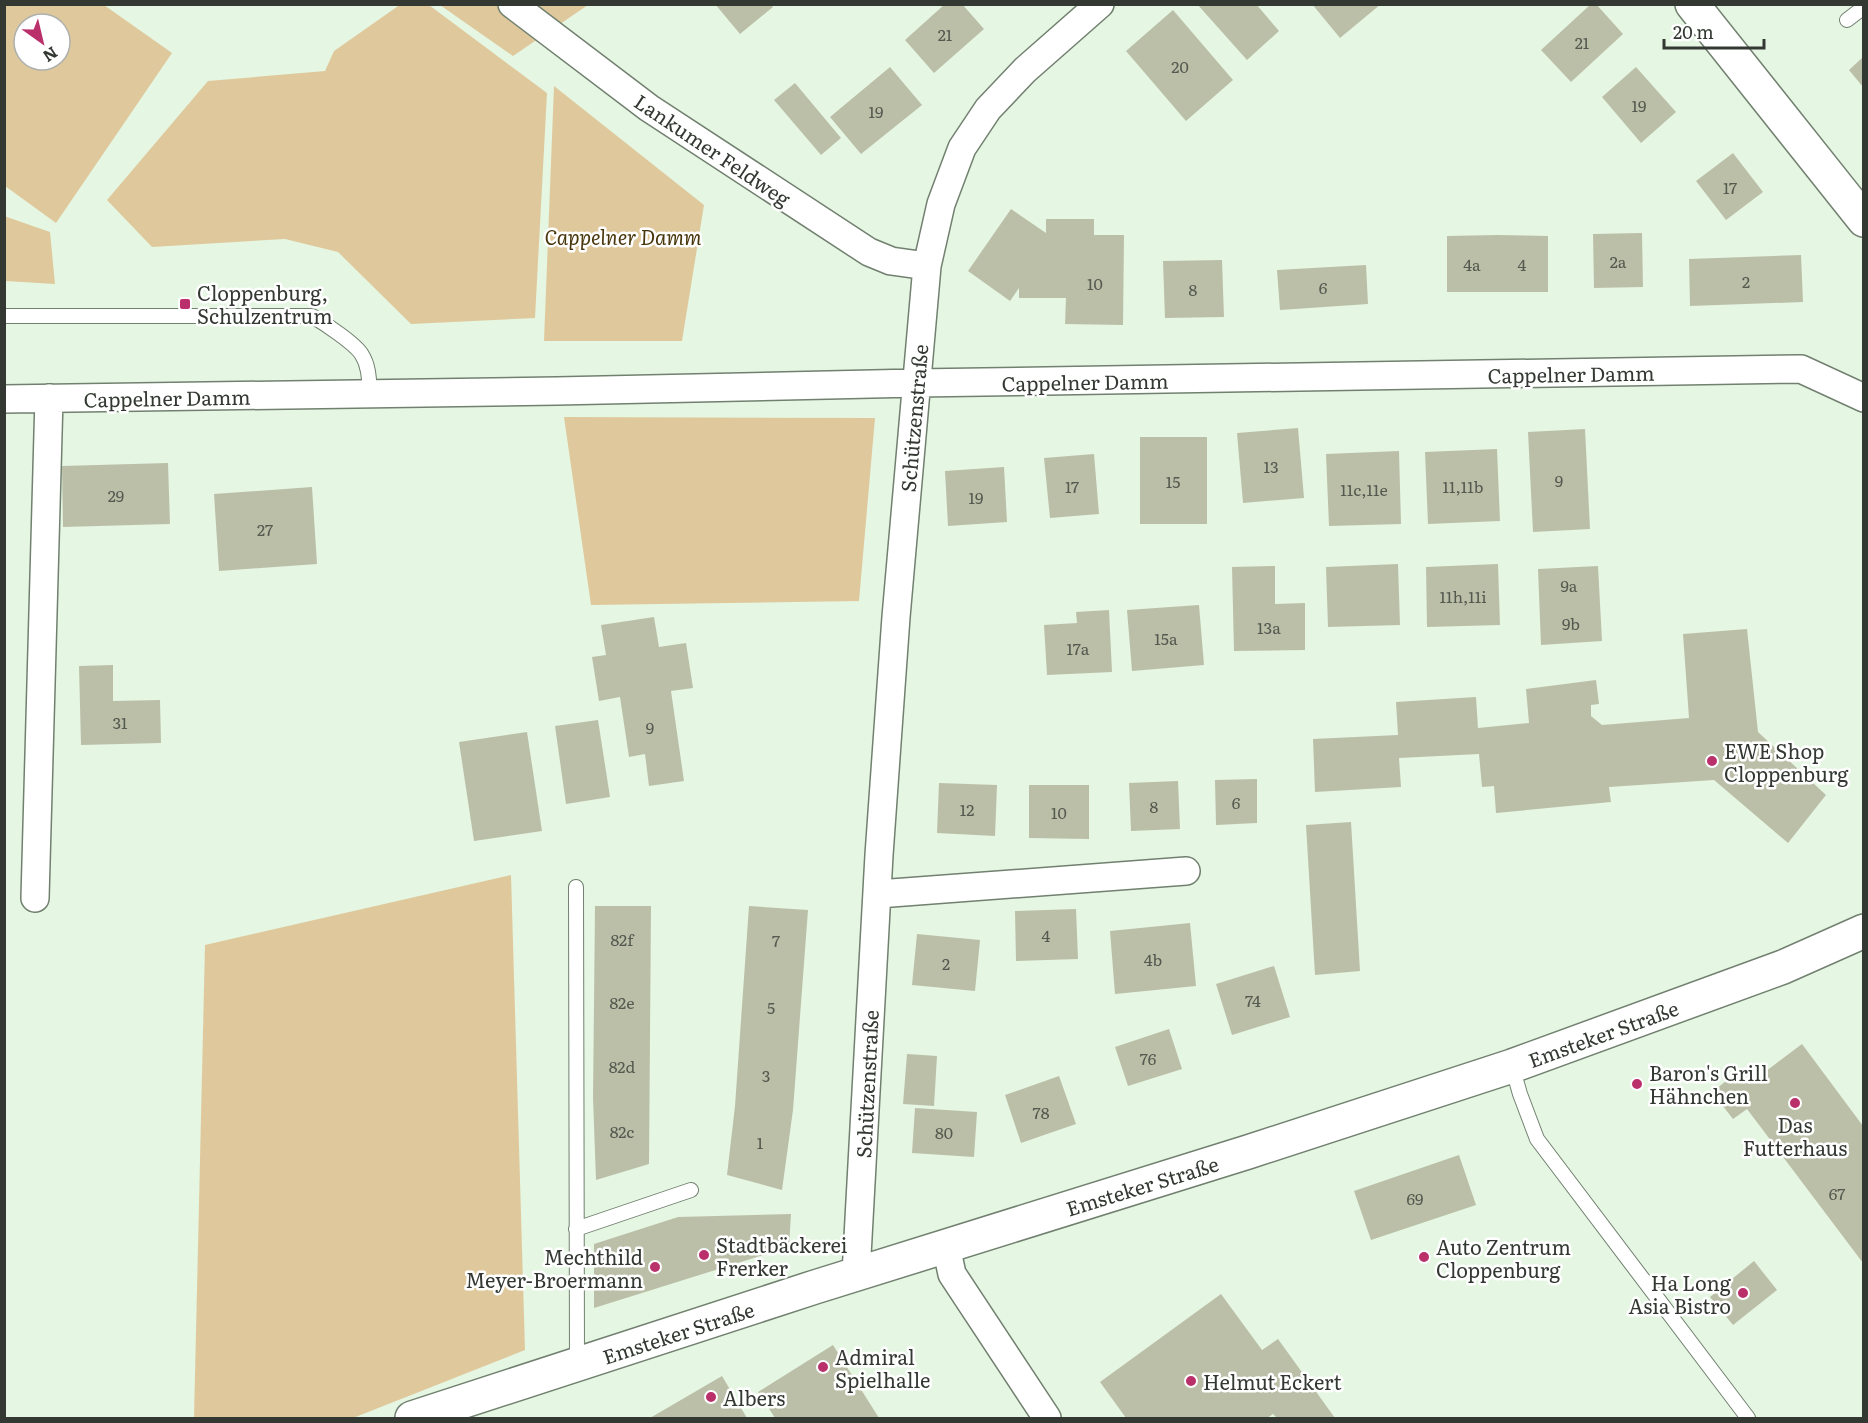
<svg xmlns="http://www.w3.org/2000/svg" width="1868" height="1423" font-family="Literata,serif">
<style>
.green{fill:#dfc99c;fill-rule:evenodd}
.building{fill:#bcbfa8}
.lines{fill:none;stroke-linecap:round;stroke-linejoin:round}
.service-casing{stroke:#71806f;stroke-width:16}
.minor-casing{stroke:#71806f;stroke-width:30}
.tertiary-casing{stroke:#71806f;stroke-width:36}
.service{stroke:#fff;stroke-width:14}
.minor{stroke:#fff;stroke-width:27}
.tertiary{stroke:#fff;stroke-width:33}
.poi-dot{fill:#ba306b;stroke:#fff;stroke-width:2}
.labels{text-anchor:middle;dominant-baseline:central;stroke-width:5;stroke-linejoin:round;paint-order:stroke}
.number-label{font-size:16px;fill:#555a50}
.street-label{font-size:20px;fill:#333932;stroke:#fff}
.park-label{font-size:20px;font-style:italic;fill:#49370c;stroke:#fff}
.poi-label{font-size:20px;fill:#333932;stroke:#fff;text-anchor:start}
</style>
<rect width="100%" height="100%" fill="#e5f6e3"/>
<!-- green -->
<path class="green" d="M5 4 104 5 172 53 56 223 5 186ZM24 24H60V60H24Z
M401 4 429 5 547 93 535 318 411 324 338 252 285 239 152 247 107 200 208 81 325 71 334 51Z
M440 5H588L513 56Z
M554 86 704 205 682 341H544Z
M4 216 50 232 55 284 5 281Z
M564 417 875 418 859 601 591 605Z
M511 875 525 1350 353 1418H194L205 945Z"/>
<!-- building -->
<path class="building" d="M715 4H770L773 7 740 34Z
M945 4H962L984 29 934 73 905 40Z
M1197 4H1256L1279 31 1247 60Z
M1312 4H1381L1340 38Z
M1591 4H1596L1623 34 1571 82 1541 50Z
M1173 10 1233 80 1186 121 1126 51Z
M1863 57V87L1849 70Z
M890 67 922 105 861 154 830 117Z
M1636 67 1676 112 1641 143 1602 97Z
M795 83 841 138 821 155 774 100Z
M1733 153 1763 192 1726 220 1696 181Z
M1011 209 1046 233V219H1094V235H1124L1123 325 1065 324 1066 298H1019V288L1010 301 968 271Z
M1642 233 1643 287 1594 288 1593 234Z
M1498 235 1548 236V292H1447V236Z
M1801 255 1803 302 1690 306 1689 259Z
M1222 260 1224 317 1165 318 1163 261Z
M1366 265 1368 304 1280 310 1277 270Z
M1298 428 1304 498 1243 503 1237 433Z
M1585 429 1590 529 1533 532 1528 432Z
M1140 437H1207V524H1140Z
M1497 449 1500 521 1428 524 1425 452Z
M1399 451 1401 524 1329 526 1326 454Z
M1094 454 1099 514 1050 518 1044 458Z
M168 463 170 524 63 527 62 466Z
M1004 467 1007 522 948 526 945 471Z
M312 487 317 564 219 571 214 494Z
M1398 564 1400 625 1328 627 1326 567Z
M1498 564 1500 625 1427 627 1426 567Z
M1275 566V604L1305 603V650L1234 651 1232 567Z
M1598 566 1602 641 1541 645 1538 569Z
M1199 605 1204 665 1132 671 1127 610Z
M1109 610 1112 672 1047 675 1044 625 1077 623 1076 612Z
M654 617 659 647 686 643 693 688 671 691 684 781 649 786 645 754 629 757 620 697 599 701 592 657 606 655 601 625Z
M1747 629 1758 732 1826 795 1788 843 1714 780 1609 787 1611 802 1496 813 1494 786 1482 787 1479 754 1399 758 1401 787 1315 792 1313 739 1398 735 1396 702 1476 697 1478 728 1529 723 1526 689 1596 680 1599 704 1591 705V716L1602 725 1689 718 1683 634Z
M113 665V701L160 700 161 743 81 745 79 666Z
M598 720 610 797 566 804 555 726Z
M527 732 542 831 474 841 459 742Z
M1257 779V823L1216 825 1215 780Z
M1178 781 1180 829 1131 831 1129 783Z
M939 783 997 785 995 836 937 833Z
M1029 785H1089V839L1029 838Z
M1351 822 1360 971 1315 975 1306 825Z
M595 906H651L649 1164 596 1180 593 1098Z
M749 906 808 910 793 1110 782 1190 727 1175 735 1106Z
M1076 909 1078 959 1016 961 1015 911Z
M1190 923 1196 986 1115 994 1110 931Z
M917 934 980 940 975 991 912 985Z
M1274 966 1290 1017 1232 1035 1216 984Z
M1169 1029 1182 1069 1128 1086 1115 1047Z
M1802 1044 1863 1126V1263L1747 1109 1733 1119 1712 1092 1739 1071 1749 1084Z
M907 1054 937 1056 934 1106 903 1104Z
M1059 1076 1076 1124 1021 1143 1005 1095Z
M915 1108 977 1112 974 1157 912 1153Z
M1459 1155 1476 1205 1371 1240 1354 1191Z
M791 1214 789 1247 594 1308V1244L678 1217Z
M1754 1261 1777 1290 1733 1325 1710 1297Z
M1221 1294 1262 1350 1278 1339 1335 1418H1277L1273 1414 1267 1418H1126L1100 1382Z
M833 1345 879 1418H775L758 1392Z
M722 1376 747 1418H650Z"/>
<g class="lines">
<!-- service casing -->
<g class="service-casing">
<path id="service" d="M1847 20 1864 7
M4 316H312C324 323 356 344 362 355 369 366 369 380 370 393
M576 887 577 1365
M1512 1066 1520 1094 1537 1139 1748 1418
M576 1229 691 1190"/>
</g>
<!-- minor casing -->
<g class="minor-casing">
<path id="minor" d="M512 4 649 108 869 252 891 261 927 266
M4 399 557 391 916 383 1801 369 1864 398
M878 894 1186 871
M35 898 49 398
M946 1246 952 1274 1047 1418
M856 1274 879 855 896 617 927 266 941 204 962 148 988 109 1025 70 1100 4"/>
</g>
<!-- tertiary casing -->
<g class="tertiary-casing">
<path id="tertiary" d="M1692 4 1864 220
M412 1418 815 1287 1248 1152 1512 1066 1783 967 1864 931"/>
</g>
<!-- service -->
<use href="#service" class="service"/>
<!-- minor -->
<use href="#minor" class="minor"/>
<!-- tertiary -->
<use href="#tertiary" class="tertiary"/>
</g>
<!-- markers -->
<g class="poi-dot">
<rect x="179" y="298" width="12" height="12" rx="3"/>
<circle cx="1712" cy="761" r="6"/>
<circle cx="1637" cy="1084" r="6"/>
<circle cx="1795" cy="1103" r="6"/>
<circle cx="704" cy="1255" r="6"/>
<circle cx="1424" cy="1257" r="6"/>
<circle cx="655" cy="1267" r="6"/>
<circle cx="1743" cy="1293" r="6"/>
<circle cx="823" cy="1367" r="6"/>
<circle cx="1191" cy="1381" r="6"/>
<circle cx="711" cy="1397" r="6"/>
</g>
<g class="labels">
<!-- number labels -->
<g class="number-label">
<text x="945" y="34">21</text>
<text x="1582" y="42">21</text>
<text x="1180" y="66">20</text>
<text x="1639" y="105">19</text>
<text x="876" y="111">19</text>
<text x="1730" y="187">17</text>
<text x="1618" y="261">2a</text>
<text x="1472" y="264">4a</text>
<text x="1522" y="264">4</text>
<text x="1746" y="281">2</text>
<text x="1095" y="283">10</text>
<text x="1323" y="287">6</text>
<text x="1193" y="289">8</text>
<text x="1271" y="466">13</text>
<text x="1559" y="480">9</text>
<text x="1173" y="481">15</text>
<text x="1072" y="486">17</text>
<text x="1463" y="486">11,11b</text>
<text x="1364" y="489">11c,11e</text>
<text x="116" y="495">29</text>
<text x="976" y="497">19</text>
<text x="265" y="529">27</text>
<text x="1569" y="585">9a</text>
<text x="1463" y="596">11h,11i</text>
<text x="1571" y="623">9b</text>
<text x="1269" y="627">13a</text>
<text x="1166" y="638">15a</text>
<text x="1078" y="648">17a</text>
<text x="120" y="722">31</text>
<text x="650" y="727">9</text>
<text x="1236" y="802">6</text>
<text x="1154" y="806">8</text>
<text x="967" y="809">12</text>
<text x="1059" y="812">10</text>
<text x="1046" y="935">4</text>
<text x="622" y="939">82f</text>
<text x="776" y="940">7</text>
<text x="1153" y="959">4b</text>
<text x="946" y="963">2</text>
<text x="1253" y="1000">74</text>
<text x="622" y="1002">82e</text>
<text x="771" y="1007">5</text>
<text x="1148" y="1058">76</text>
<text x="622" y="1066">82d</text>
<text x="766" y="1075">3</text>
<text x="1041" y="1112">78</text>
<text x="622" y="1131">82c</text>
<text x="944" y="1132">80</text>
<text x="760" y="1142">1</text>
<text x="1837" y="1193">67</text>
<text x="1415" y="1198">69</text>
</g>
<!-- street labels -->
<g class="street-label">
<text transform="translate(713 149) rotate(34)">Lankumer Feldweg</text>
<text transform="translate(1571 373) rotate(-1)">Cappelner Damm</text>
<text transform="translate(1085 381) rotate(-1)">Cappelner Damm</text>
<text transform="translate(167 397) rotate(-1)">Cappelner Damm</text>
<text transform="translate(913 418) rotate(-85)">Schützenstraße</text>
<text transform="translate(1603 1033) rotate(-20)">Emsteker Straße</text>
<text transform="translate(866 1084) rotate(-87)">Schützenstraße</text>
<text transform="translate(1142 1185) rotate(-17)">Emsteker Straße</text>
<text transform="translate(678 1332) rotate(-18)">Emsteker Straße</text>
</g>
<!-- park labels -->
<g class="park-label">
<text x="623" y="236">Cappelner Damm</text>
</g>
<!-- poi labels -->
<g class="poi-label">
<text x="197" y="292">Cloppenburg,<tspan x="197" dy="23">Schulzentrum</tspan></text>
<text x="1724" y="750">EWE Shop<tspan x="1724" dy="23">Cloppenburg</tspan></text>
<text x="1649" y="1072">Baron's Grill<tspan x="1649" dy="23">Hähnchen</tspan></text>
<text x="1795" y="1124" text-anchor="middle">Das<tspan x="1795" dy="23">Futterhaus</tspan></text>
<text x="716" y="1244">Stadtbäckerei<tspan x="716" dy="23">Frerker</tspan></text>
<text x="1436" y="1246">Auto Zentrum<tspan x="1436" dy="23">Cloppenburg</tspan></text>
<text x="643" y="1256" text-anchor="end">Mechthild<tspan x="643" dy="23">Meyer-Broermann</tspan></text>
<text x="1731" y="1282" text-anchor="end">Ha Long<tspan x="1731" dy="23">Asia Bistro</tspan></text>
<text x="835" y="1356">Admiral<tspan x="835" dy="23">Spielhalle</tspan></text>
<text x="1203" y="1381">Helmut Eckert</text>
<text x="723" y="1397">Albers</text>
</g>
</g>
<!-- border -->
<rect width="1868" height="1423" fill="none" stroke="#333932" stroke-width="12"/>
<!-- north arrow -->
<g transform="translate(42 42) rotate(146)"><circle r="28" fill="#ffffff" stroke="#adb0ad" stroke-width="1.5"/>
<path d="M0-4.5L10 22L0 15L-10 22Z" fill="#ba306b"/>
<text y="-9" font-size="16" font-weight="bold" text-anchor="middle" fill="#333932">N</text>
</g>
<!-- scale -->
<path d="M1664 39v9h100v-9" fill="none" stroke="#333932" stroke-width="3"/>
<text x="1673" y="39" font-size="18" fill="#333932" stroke="#ffffff" stroke-width="4.5" paint-order="stroke">20 m</text>
</svg>
